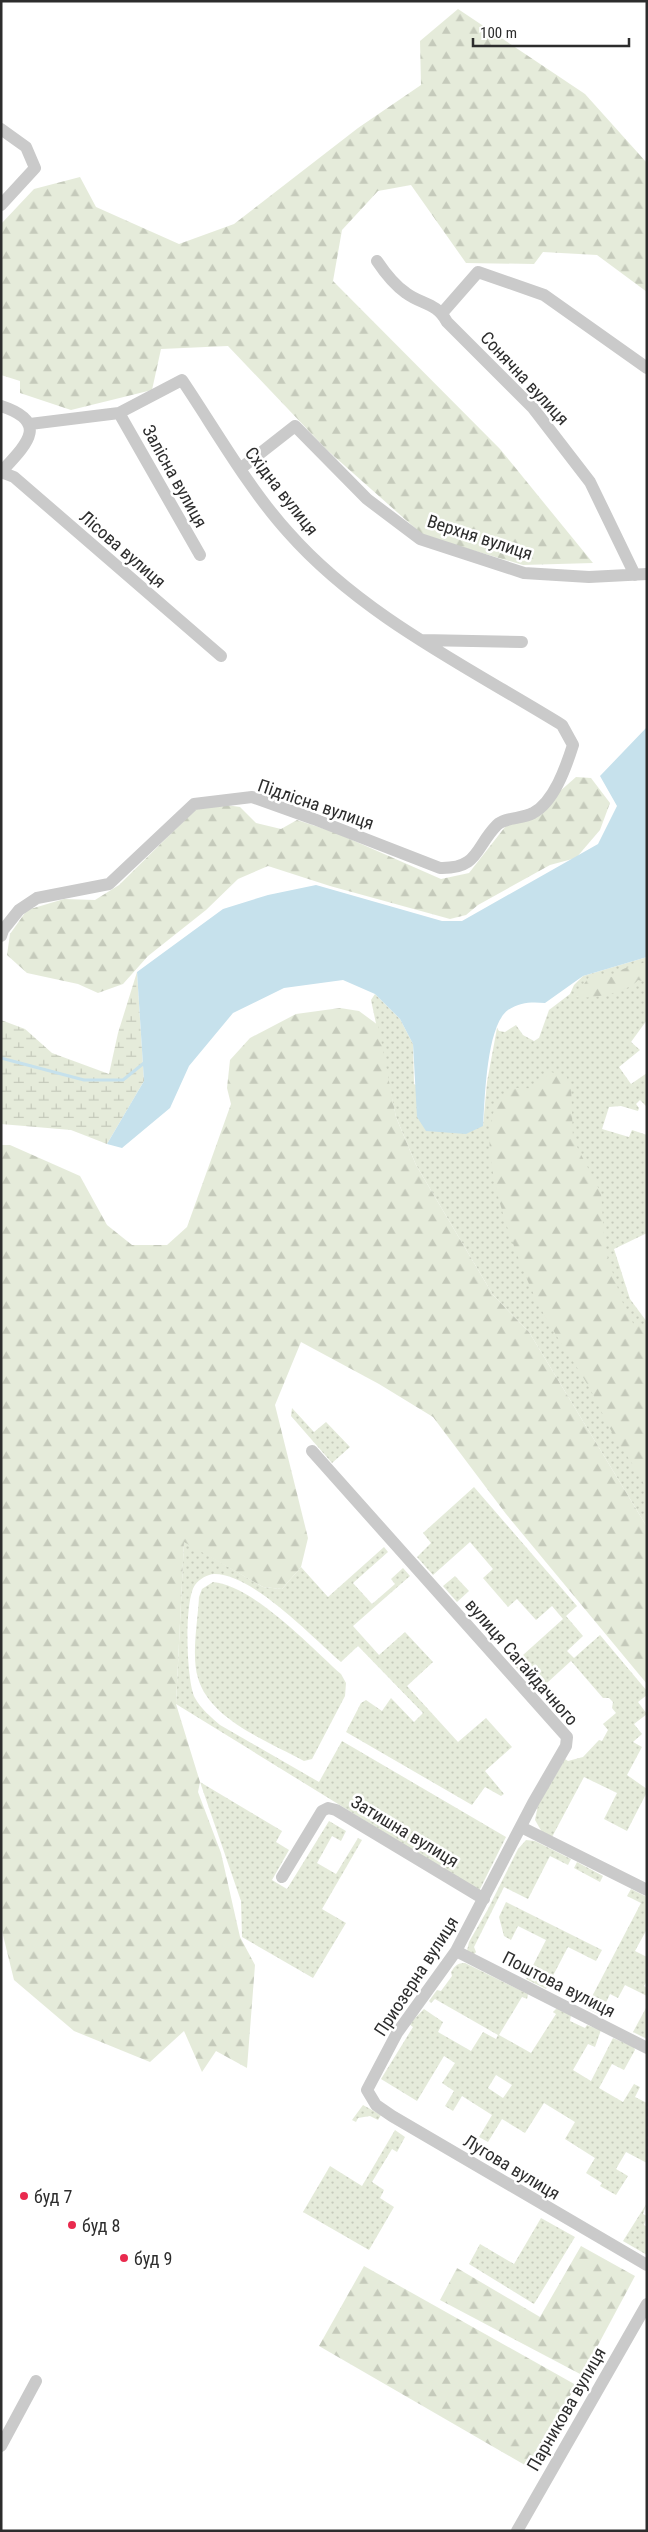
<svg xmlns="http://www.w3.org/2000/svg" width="648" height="2532" font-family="'Roboto Condensed',sans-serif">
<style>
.grass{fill:url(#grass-dots);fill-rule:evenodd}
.forest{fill:url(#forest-firs)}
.wetland{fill:url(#wetland-marsh)}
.water{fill:#c6e1ec}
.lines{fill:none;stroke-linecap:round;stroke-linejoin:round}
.stream{stroke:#c6e1ec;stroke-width:3}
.street{stroke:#cacaca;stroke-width:12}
.poi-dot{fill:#e92a4e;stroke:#fff;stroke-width:2}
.labels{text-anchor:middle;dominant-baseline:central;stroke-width:5;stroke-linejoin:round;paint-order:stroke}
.street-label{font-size:18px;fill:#2d2d2d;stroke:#fff}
.poi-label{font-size:18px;fill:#2d2d2d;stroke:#fff;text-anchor:start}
</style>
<defs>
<pattern id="grass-dots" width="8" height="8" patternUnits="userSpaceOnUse" patternTransform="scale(1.25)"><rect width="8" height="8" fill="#e5ebda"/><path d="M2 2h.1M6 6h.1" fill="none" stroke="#c5cabb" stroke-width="1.8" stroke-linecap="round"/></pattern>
<pattern id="forest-firs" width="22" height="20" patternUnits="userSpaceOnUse" patternTransform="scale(1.25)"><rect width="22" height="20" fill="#e5ebda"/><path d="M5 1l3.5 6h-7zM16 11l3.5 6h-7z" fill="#c5cabb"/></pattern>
<pattern id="wetland-marsh" width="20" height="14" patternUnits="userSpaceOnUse" patternTransform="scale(1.25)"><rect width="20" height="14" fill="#e5ebda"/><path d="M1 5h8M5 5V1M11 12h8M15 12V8" fill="none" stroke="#c5cabb"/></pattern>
</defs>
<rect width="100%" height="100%" fill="#fff"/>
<!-- grass -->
<path class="grass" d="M647 957V1020L631 1042 640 1050 619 1067 631 1084 647 1073V1107L640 1100 636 1104 639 1108 638 1111 621 1106 609 1107 602 1129 629 1137 632 1130 647 1135V1233L614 1249 630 1299 647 1322V1527L529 1332 493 1295 416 1165 396 1117 371 1000 375 994 400 1019 413 1044 414 1084 483 1126 487 1082 497 1028 499 1031 505 1032 516 1025 523 1035 534 1041 539 1038 549 1010 570 994 574 985 583 976Z
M292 1408 314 1432 326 1422 350 1447 332 1463 291 1416Z
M474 1487 577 1606 566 1616 583 1636 567 1651 574 1658 600 1635 647 1691V1695L638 1702 647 1714 634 1724 642 1734 633 1742 642 1747 627 1775 647 1789V1792L627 1831 604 1819 617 1793 584 1777 552 1837 542 1832 535 1820 538 1805 565 1759 568 1761 583 1757 599 1740 602 1741 608 1730 603 1724 616 1713 612 1708 613 1702 609 1698H603L571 1661 537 1692 513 1664 563 1619 552 1606 536 1620 517 1599 508 1607 483 1578 493 1569 470 1542 433 1575 417 1557 431 1543 423 1533Z
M184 1541 263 1587 282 1589 301 1567 328 1597 384 1547 388 1552 353 1583 372 1604 395 1584 391 1579 403 1568 410 1576 353 1626 379 1655 405 1632 433 1662 407 1686 458 1742 486 1718 512 1747 485 1771 504 1794 501 1796 485 1787 472 1805 346 1732 361 1703 366 1700 382 1711 391 1698 414 1722 423 1713 358 1646 341 1662C313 1638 252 1573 214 1574 208 1574 199 1579 195 1585 184 1600 186 1681 195 1698 201 1709 211 1717 220 1725L319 1782 342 1741 506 1837 479 1891 176 1704Z
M455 1576 469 1591 457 1602 443 1586Z
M213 1582C254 1586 311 1647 341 1674L346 1683 345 1696 312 1759 304 1761C268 1741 210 1720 198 1678 191 1656 198 1620 199 1597L202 1589Z
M200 1782 282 1831 276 1842 289 1850 272 1880 287 1889 329 1821 346 1831 341 1841 332 1836 317 1863 336 1874 358 1838 362 1840 322 1909 346 1923 313 1978 242 1937 241 1901Z
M526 1840 535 1841 571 1859 568 1865 550 1856 528 1899 504 1887 474 1947 476 1952 472 1957 467 1951 469 1942 488 1909 518 1849Z
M577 1862 603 1876 600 1882 574 1868Z
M631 1889 647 1897V1929L635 1951 647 1957V1981L644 1986 647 1988V1996L625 1985 618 1998 610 1994 600 2015 586 2008 641 1903 627 1896Z
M506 1902 602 1950 596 1961 568 1947 546 1989 526 1979 546 1940 518 1926 511 1940 504 1936 499 1917Z
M465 1963 528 1994 527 1999 522 1997 499 2035 531 2053 556 2014 553 2012 557 2008 571 2015 570 2021 585 2028 587 2025 601 2030 595 2047 588 2044 573 2070 591 2081 613 2038 634 2047 635 2050 624 2070 612 2064 599 2088 623 2102 634 2084 640 2087 635 2097 647 2103V2163L626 2152 616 2169 628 2176 616 2195 600 2186 602 2183 586 2173 595 2158 565 2139 575 2122 544 2103 525 2133 502 2119 488 2142 479 2137 492 2115 462 2096 453 2111 445 2106 454 2091 442 2083 455 2063 444 2056 417 2101 381 2079 413 2027 409 2024 424 2009 443 2022 438 2032 471 2051 483 2032 496 2039 498 2035 435 1999 431 2003 429 2001 437 1990 441 1991 452 1976 451 1972C455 1966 457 1963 465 1963ZM496 2075 512 2085 503 2098 488 2088Z
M647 2006V2039L633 2032Z
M363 2105 381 2115 378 2120 370 2116 358 2118 356 2122 352 2120Z
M395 2130 405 2137 397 2152 392 2149 372 2182 384 2190 380 2198 394 2207 369 2250 303 2212 330 2166 362 2186Z
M647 2203 643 2214 647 2216 644 2225 647 2227V2255L623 2241Z
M541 2218 575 2237 534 2304 469 2264 480 2244 514 2264Z"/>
<!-- forest -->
<path class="forest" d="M458 9 585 94 647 163V292L597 255 543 252 534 264 466 263 411 185 378 191 342 230 333 281 500 449 593 563 523 565 424 536 327 450 228 346 161 349 152 390 71 410 20 393V381L1 375V224L34 189 80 177 96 207 179 244 234 224 358 128 421 85 420 41Z
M576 777 591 778 610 803 600 830 576 858 550 865 478 905 466 915 450 919 330 886 268 866 238 879 206 910 148 956 123 984 98 993 78 984 27 973 7 955 10 934 27 910 64 899 95 900 119 885 197 808 226 805 240 807 256 823 281 829 297 820 334 832 441 879 469 873 505 827 559 792Z
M647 961V982L638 980C629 992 591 1000 575 997L589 977 603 974 612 977C623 965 634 968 647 961Z
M340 1008 359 1011 378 1025 396 1117 416 1165 493 1295 529 1332 647 1527V1684L506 1514 433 1417 379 1384 301 1342 275 1405 308 1538 301 1567 282 1589 263 1587 184 1542 176 1704 200 1782 198 1792 221 1853 240 1937 255 1965 247 2068 216 2051 202 2072 184 2031 150 2062 74 2031 14 1980 1 1927V1145H10L80 1176 107 1225 132 1245H167L187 1227 231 1104 227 1088 230 1060 250 1038 296 1014Z
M551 1072 566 1076 571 1086 573 1139 601 1193 605 1249 622 1301 635 1327 642 1324 647 1327V1491C639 1471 625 1454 614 1436 604 1418 596 1399 586 1382 569 1354 549 1327 535 1297 516 1257 472 1145 497 1105 509 1087 512 1086 533 1089Z
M581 2246 635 2276 582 2375 440 2300 457 2268 540 2317Z
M364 2266 576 2385 530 2468 319 2346Z"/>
<!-- wetland -->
<path class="wetland" d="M137 972 144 1081 107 1144 71 1130 1 1124V1020L25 1029 52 1053 109 1074 118 1033Z"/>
<!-- water -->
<path class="water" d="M647 727V957L583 976 545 1003C531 1002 521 1002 508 1010 486 1026 485 1100 483 1126L466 1134 426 1131 417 1117 413 1044 400 1019 375 994 343 980 284 988 233 1013 189 1066 170 1108 122 1148 107 1144 144 1081 137 972 223 909 268 895 316 885 442 921H462L598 844 617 806 600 776Z"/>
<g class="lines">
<!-- stream -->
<path class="stream" d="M1 1058 84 1080H123L144 1063"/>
<!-- street -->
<path class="street" d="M1 129 26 147 35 168 1 205
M377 261C385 273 393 284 406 293 422 305 436 302 447 322L533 408 590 482 635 575
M443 312 478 272 544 295 647 368
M1 406C50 422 27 444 2 471
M119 413 200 555
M240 469 295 426 367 499 420 539 524 573 589 577 647 574
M1 472 14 477 221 656
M422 640 522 642
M1 936 3 930 19 910 37 898 109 884 194 804 252 797 314 819 440 868C479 869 475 847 497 825 505 817 523 819 533 813 554 802 566 767 573 745L562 725C468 667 362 616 288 532 249 489 215 429 182 380L119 413 30 424
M312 1451 567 1737 566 1746 533 1803 456 1951 397 2033 367 2090 376 2105 392 2116 647 2265
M521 1827 647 1890
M282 1877 322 1811 328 1808 336 1810 484 1899
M456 1951 647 2048
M1 2446 36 2381
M517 2531 647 2304"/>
</g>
<!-- markers -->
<g class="poi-dot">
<circle cx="24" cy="2196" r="5"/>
<circle cx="72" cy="2225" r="5"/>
<circle cx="124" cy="2258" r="5"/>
</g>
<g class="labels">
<!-- street labels -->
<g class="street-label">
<text transform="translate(525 378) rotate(47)">Сонячна вулиця</text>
<text transform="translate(175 476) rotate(61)">Залісна вулиця</text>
<text transform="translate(282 491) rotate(52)">Східна вулиця</text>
<text transform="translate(480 537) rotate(18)">Верхня вулиця</text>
<text transform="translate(123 549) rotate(41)">Лісова вулиця</text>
<text transform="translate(316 804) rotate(19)">Підлісна вулиця</text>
<text transform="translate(522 1662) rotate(49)">вулиця Сагайдачного</text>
<text transform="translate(405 1831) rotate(31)">Затишна вулиця</text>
<text transform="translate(416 1976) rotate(-57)">Приозерна вулиця</text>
<text transform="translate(559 1984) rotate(27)">Поштова вулиця</text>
<text transform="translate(512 2167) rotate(31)">Лугова вулиця</text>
<text transform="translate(566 2409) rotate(-60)">Парникова вулиця</text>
</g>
<!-- poi labels -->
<g class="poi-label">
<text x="34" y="2196">буд 7</text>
<text x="82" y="2225">буд 8</text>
<text x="134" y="2258">буд 9</text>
</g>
</g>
<!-- border -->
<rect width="648" height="2532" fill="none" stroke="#2d2d2d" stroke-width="5"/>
<!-- scale -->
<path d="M473 38v8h156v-8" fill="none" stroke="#2d2d2d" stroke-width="2.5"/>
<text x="480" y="38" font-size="15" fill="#2d2d2d" stroke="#ffffff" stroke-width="4" paint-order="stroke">100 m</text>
</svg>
